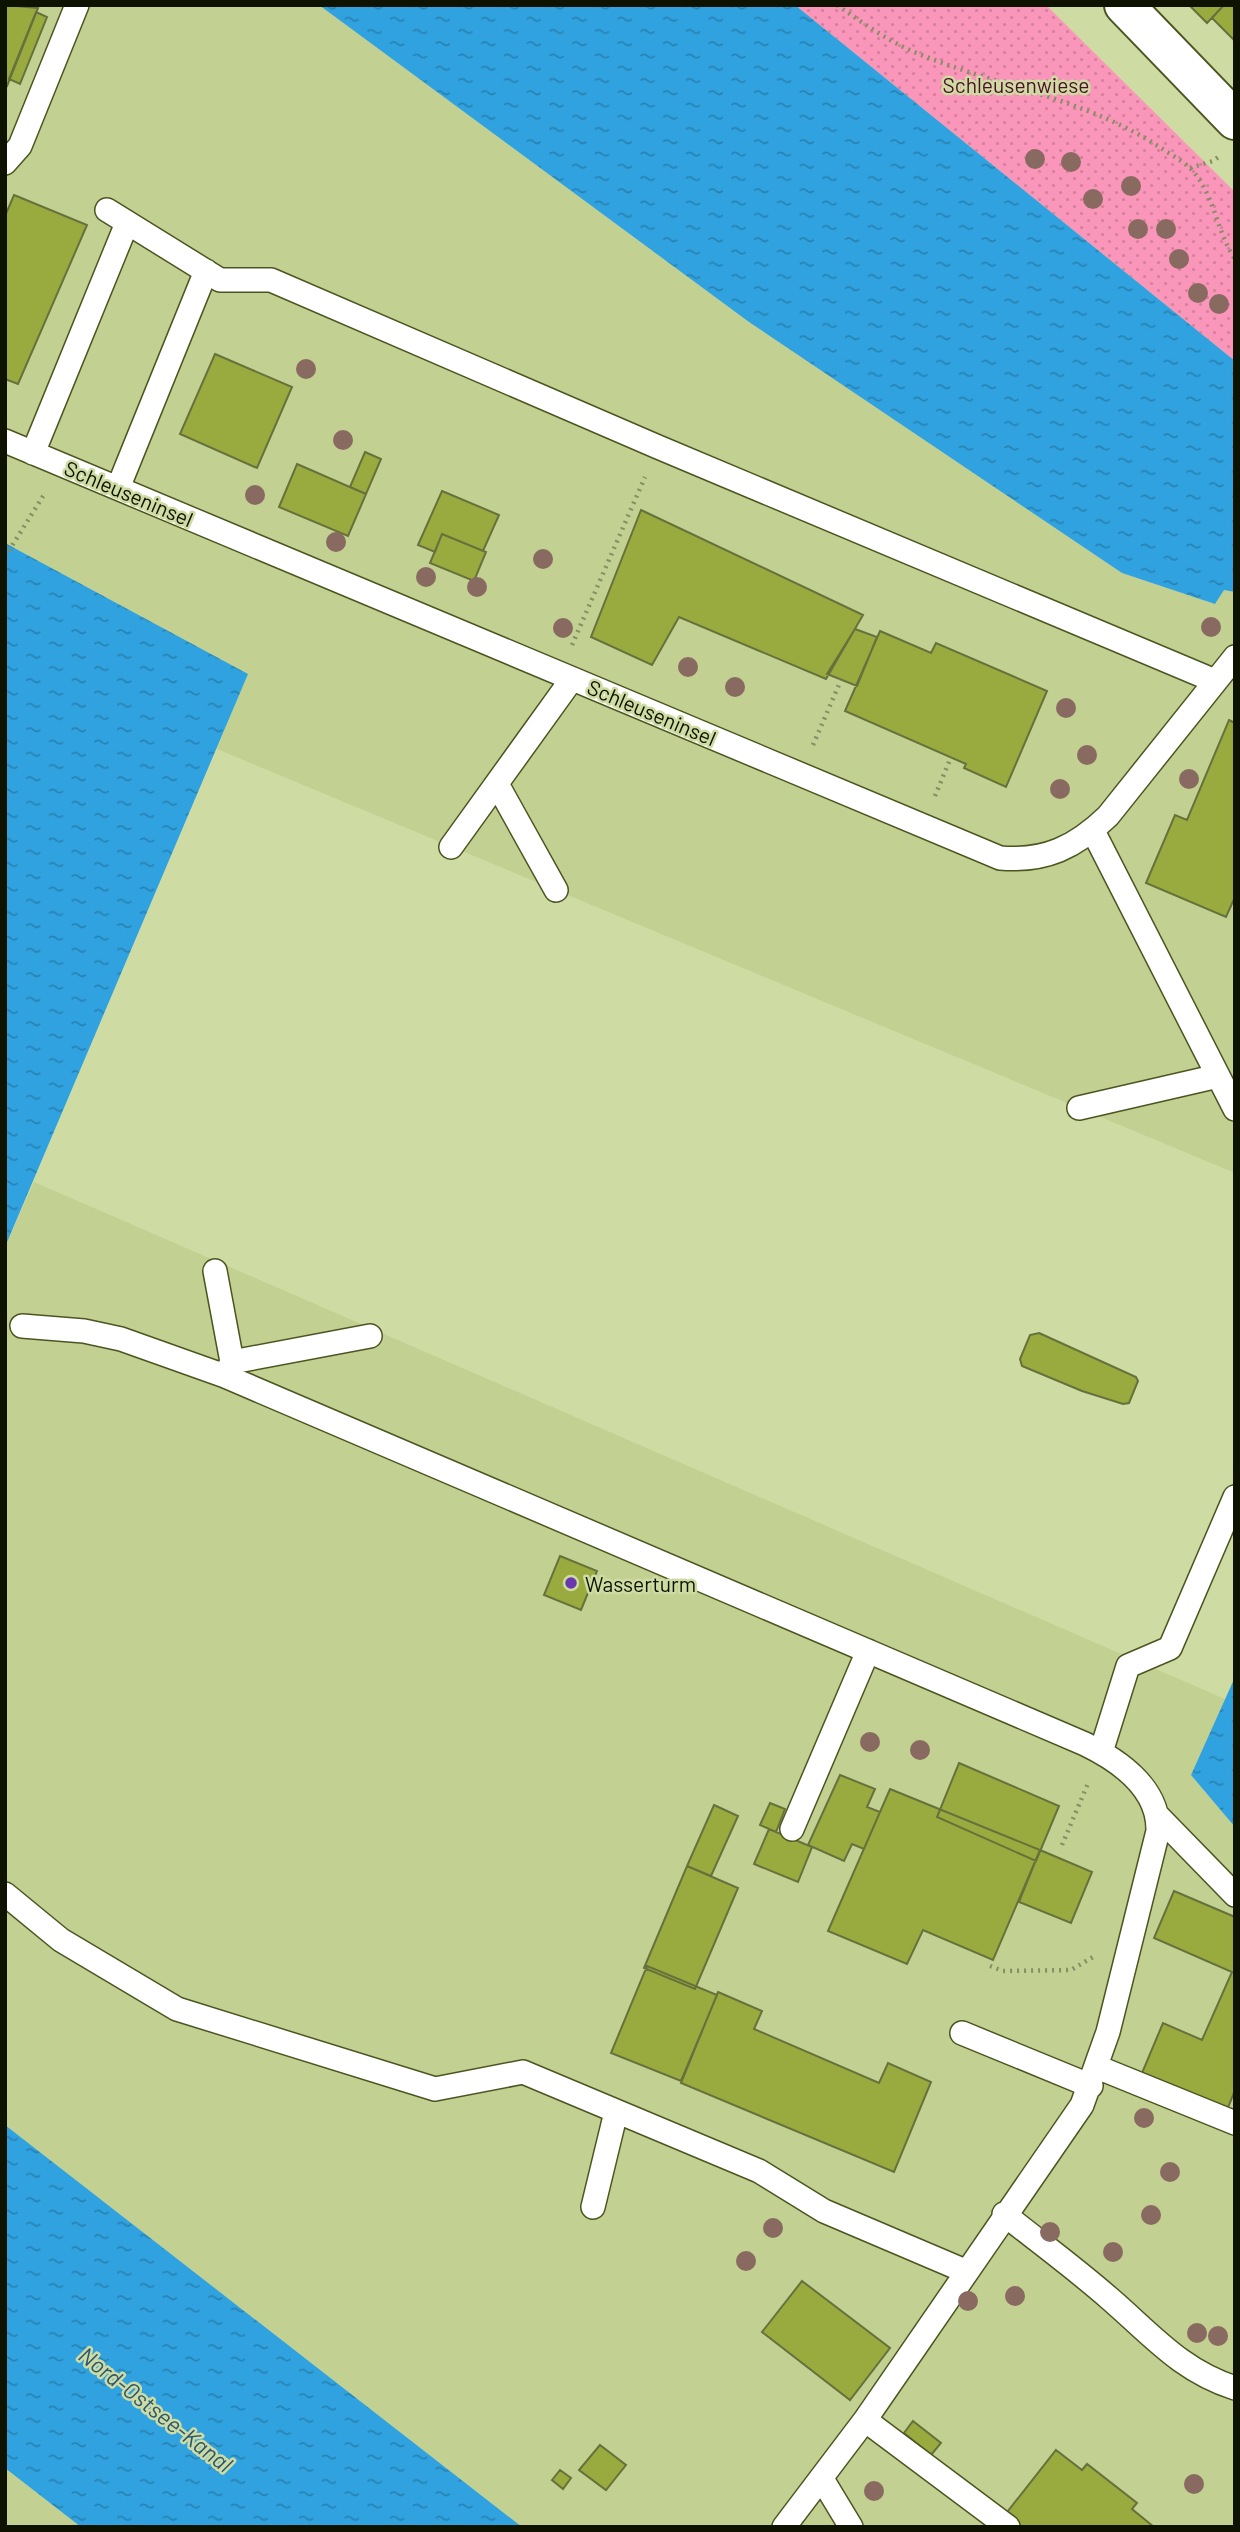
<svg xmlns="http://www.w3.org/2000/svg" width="1240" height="2532" font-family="Barlow,sans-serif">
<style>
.built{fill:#c2d091}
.park{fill:url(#park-dots)}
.water{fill:url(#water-ripples)}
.building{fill:#99ab3f;stroke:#66713c;stroke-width:2}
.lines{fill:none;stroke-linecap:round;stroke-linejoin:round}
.lane-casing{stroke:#4c5521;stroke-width:26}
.street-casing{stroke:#4c5521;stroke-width:42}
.path{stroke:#858e65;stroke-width:4.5;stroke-dasharray:2 5;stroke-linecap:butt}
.lane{stroke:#fff;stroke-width:23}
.street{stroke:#fff;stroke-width:38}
.tree{fill:#886a60}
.poi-dot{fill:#6937ae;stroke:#cedba2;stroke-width:2.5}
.labels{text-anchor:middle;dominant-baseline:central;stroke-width:5;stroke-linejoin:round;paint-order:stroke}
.park-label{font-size:21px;fill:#4e0d2a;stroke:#cedba2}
.street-label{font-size:21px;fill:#0e1201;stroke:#cedba2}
.poi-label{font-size:21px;fill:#0e1201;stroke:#cedba2;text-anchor:start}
.water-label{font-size:23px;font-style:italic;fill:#2b5772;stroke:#cedba2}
</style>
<defs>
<pattern id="park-dots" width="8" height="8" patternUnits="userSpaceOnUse" patternTransform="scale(1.75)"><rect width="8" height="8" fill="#fa96b9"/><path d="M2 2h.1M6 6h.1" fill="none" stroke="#d5809d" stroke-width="1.8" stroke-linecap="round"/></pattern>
<pattern id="water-ripples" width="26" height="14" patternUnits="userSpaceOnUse" patternTransform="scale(1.75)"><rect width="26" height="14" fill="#30a2e0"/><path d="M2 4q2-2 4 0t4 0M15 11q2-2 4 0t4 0" fill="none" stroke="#2783b3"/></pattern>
</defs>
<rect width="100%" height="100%" fill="#cedba2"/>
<!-- built -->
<path class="built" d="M5 5H319L749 322 1122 573 1215 604 1224 590 1235 592V1173L217 749 247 674 5 543Z
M34 1182 1225 1699 1191 1775 1235 1827V2527H522L5 2125V1247Z
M5 2468 81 2527H5Z"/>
<!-- park -->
<path class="park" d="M795 5H1046L1235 192V361Z"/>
<!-- water -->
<path class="water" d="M319 5H795L1235 361V592L1224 590 1215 604 1122 573 749 322Z
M5 543 248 674 5 1247Z
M1235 1677V1827L1191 1775Z
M5 2125 522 2527H81L5 2468Z"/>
<!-- building -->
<path class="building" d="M5 5 38 8 7 86 5 85Z
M1189 5H1224L1207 23Z
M1224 5H1235V41L1212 18Z
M36 12 47 17 20 84 9 79Z
M14 195 87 225 18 384 5 379V216Z
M215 354 292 387 257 468 180 434Z
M365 452 381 459 366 494 350 487Z
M297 464 366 494 348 536 279 507Z
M442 491 499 515 483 551 442 534 435 552 418 545Z
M641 510 863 615 826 679 679 617 652 665 591 637Z
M442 534 486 552 474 581 430 563Z
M855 629 877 637 857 686 827 674Z
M880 631 931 653 936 643 1047 691 1006 787 964 768 966 764 845 711Z
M1229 720 1235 723V897L1226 917 1146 883 1175 815 1187 820Z
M1039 1333 1136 1377 1138 1381 1129 1403 1123 1404 1082 1391 1022 1366 1020 1359 1030 1335Z
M560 1556 597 1571 581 1610 544 1595Z
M959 1763 1059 1806 1036 1861 937 1817Z
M840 1775 875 1789 867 1807 880 1812 864 1849 852 1844 844 1861 808 1845Z
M890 1789 1040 1850 993 1960 923 1930 907 1964 828 1931Z
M770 1803 785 1809 776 1832 760 1825Z
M714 1805 738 1816 711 1876 687 1866Z
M769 1829 812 1847 798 1882 754 1864Z
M1040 1850 1092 1872 1071 1923 1019 1902Z
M687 1866 738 1888 695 1989 644 1968Z
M1174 1891 1235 1917V2090L1227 2110 1142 2073 1163 2023 1202 2040 1232 1972 1154 1938Z
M647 1966 717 1995 681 2081 611 2053Z
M718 1992 762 2011 754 2029 879 2083 888 2063 931 2082 894 2172 681 2083Z
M802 2281 890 2348 850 2400 762 2332Z
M913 2421 941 2443 931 2455 904 2433Z
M600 2445 626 2465 606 2490 579 2470Z
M1056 2450 1082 2470 1087 2464 1137 2503 1132 2509 1154 2527H1017L1004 2516Z
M560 2470 571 2478 563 2489 552 2480Z"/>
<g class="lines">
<!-- lane casing -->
<g class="lane-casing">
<path id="lane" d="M5 163 20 146 77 5
M107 210 220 280H271L658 447 1215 681
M5 441 1000 858C1045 862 1076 847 1108 816L1235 657
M33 453 127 223
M118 488 206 271
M497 784 556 890
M1093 831 1235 1109
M451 847 572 679
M1079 1108 1218 1076
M215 1271 232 1362 225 1376
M22 1326 84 1331 121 1339 225 1376 1085 1744C1120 1761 1159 1789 1158 1831L1108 2032 1082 2105 865 2420 784 2527
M232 1362 370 1336
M1101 1752 1128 1666 1170 1648 1235 1497
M1158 1816 1235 1895
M792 1829 868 1651
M5 1894 61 1940 177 2009 435 2089 523 2072 759 2171 824 2211 965 2271
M962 2033 1091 2086
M1097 2067 1235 2123
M593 2207 616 2112
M1004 2214C1039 2242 1076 2269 1109 2298 1152 2335 1180 2370 1235 2388
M865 2420 1008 2527
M822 2479 851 2527"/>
</g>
<!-- street casing -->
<g class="street-casing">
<path id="street" d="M1124 5 1235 120"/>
</g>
<!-- path -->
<path class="path" d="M837 5C863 23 889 42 919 54 1000 87 1087 99 1161 148 1170 154 1183 161 1191 169 1215 195 1216 231 1235 259
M1190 168 1213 161 1221 155
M5 557 45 493
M572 645 645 477
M813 745 841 680
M935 796 951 757
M1062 1845 1089 1781
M990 1966 1003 1971 1071 1970 1093 1957"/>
<!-- lane -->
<use href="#lane" class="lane"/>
<!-- street -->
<use href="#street" class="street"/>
</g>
<!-- trees -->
<g class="tree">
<circle cx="1035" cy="159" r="10"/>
<circle cx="1071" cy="162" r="10"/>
<circle cx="1131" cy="186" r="10"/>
<circle cx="1093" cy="199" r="10"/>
<circle cx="1138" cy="229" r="10"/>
<circle cx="1166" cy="229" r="10"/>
<circle cx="1179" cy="259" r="10"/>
<circle cx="1198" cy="293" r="10"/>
<circle cx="1219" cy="304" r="10"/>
<circle cx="306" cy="369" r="10"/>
<circle cx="343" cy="440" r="10"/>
<circle cx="255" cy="495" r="10"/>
<circle cx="336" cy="542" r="10"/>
<circle cx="543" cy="559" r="10"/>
<circle cx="426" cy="577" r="10"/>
<circle cx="477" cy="587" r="10"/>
<circle cx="1211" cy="627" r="10"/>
<circle cx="563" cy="628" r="10"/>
<circle cx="688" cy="667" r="10"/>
<circle cx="735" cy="687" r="10"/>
<circle cx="1066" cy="708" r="10"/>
<circle cx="1087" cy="755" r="10"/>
<circle cx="1189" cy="779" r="10"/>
<circle cx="1060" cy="789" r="10"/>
<circle cx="870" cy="1742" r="10"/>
<circle cx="920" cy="1750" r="10"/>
<circle cx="1144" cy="2118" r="10"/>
<circle cx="1170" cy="2172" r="10"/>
<circle cx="1151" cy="2215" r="10"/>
<circle cx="773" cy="2228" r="10"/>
<circle cx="1050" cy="2232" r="10"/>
<circle cx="1113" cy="2252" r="10"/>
<circle cx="746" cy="2261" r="10"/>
<circle cx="1015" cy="2296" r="10"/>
<circle cx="968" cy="2301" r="10"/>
<circle cx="1197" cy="2333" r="10"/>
<circle cx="1218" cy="2336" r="10"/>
<circle cx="1194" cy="2484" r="10"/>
<circle cx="874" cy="2491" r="10"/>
</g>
<!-- markers -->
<circle class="poi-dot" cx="571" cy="1583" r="7"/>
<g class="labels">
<!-- park labels -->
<g class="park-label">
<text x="1016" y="84">Schleusenwiese</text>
</g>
<!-- street labels -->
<g class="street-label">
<text transform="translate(129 493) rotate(23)">Schleuseninsel</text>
<text transform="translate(652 712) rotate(23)">Schleuseninsel</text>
</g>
<!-- poi labels -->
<g class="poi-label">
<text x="585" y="1583">Wasserturm</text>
</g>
<!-- water labels -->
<g class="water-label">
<text transform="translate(156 2409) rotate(38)">Nord-Ostsee-Kanal</text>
</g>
</g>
<!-- border -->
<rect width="1240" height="2532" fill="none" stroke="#0e1201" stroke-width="14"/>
</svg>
